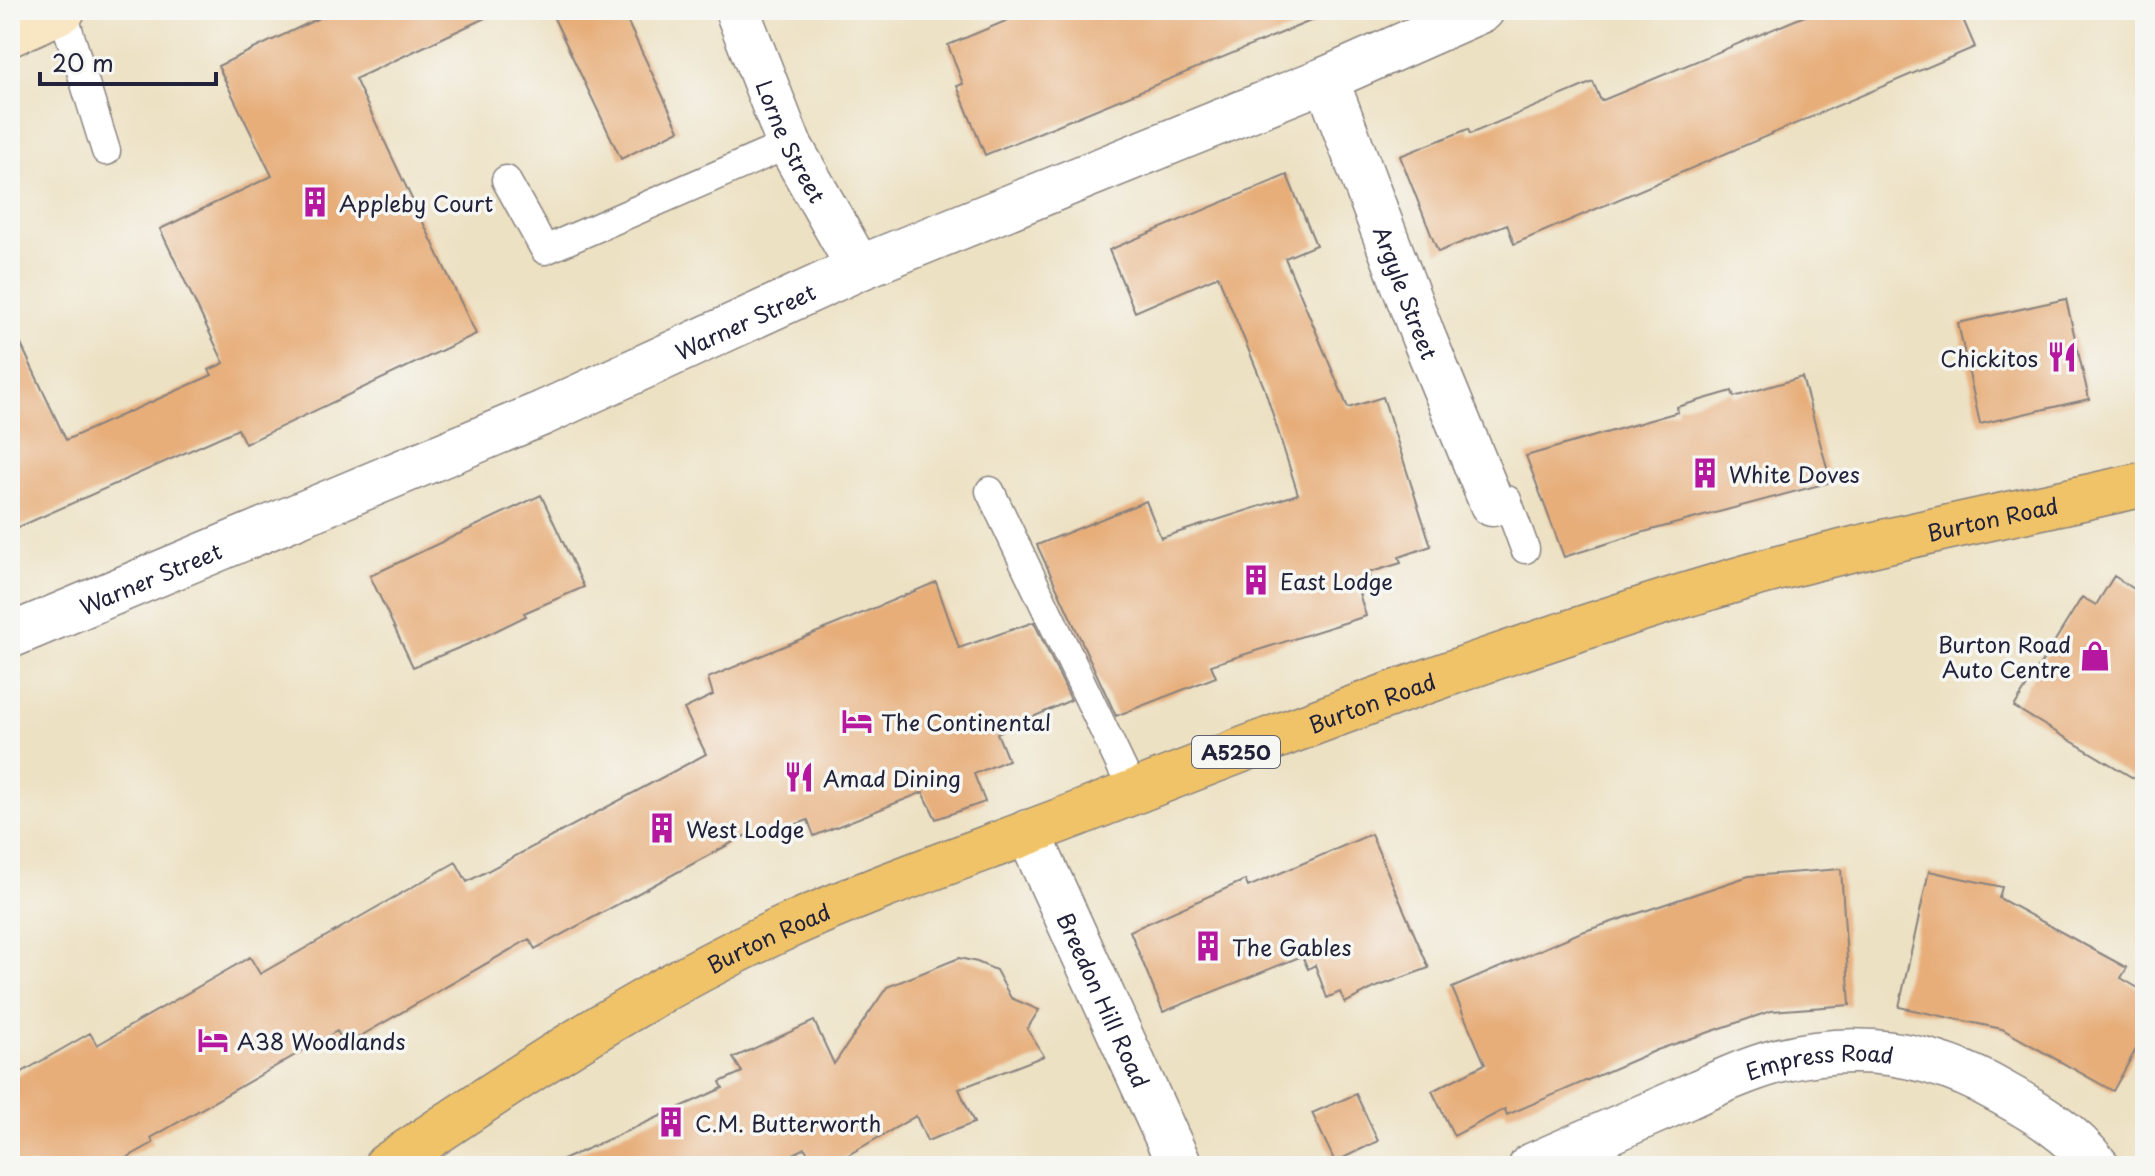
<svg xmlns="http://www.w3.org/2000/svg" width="2155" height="1176" font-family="'Playpen Sans',sans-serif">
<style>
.building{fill:#e7ae7a}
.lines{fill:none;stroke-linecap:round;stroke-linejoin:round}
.lane-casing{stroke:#88827f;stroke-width:31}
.street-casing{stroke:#88827f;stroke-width:47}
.secondary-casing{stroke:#88827f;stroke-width:47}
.primary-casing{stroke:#88827f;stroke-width:47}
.lane{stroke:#fff;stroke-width:28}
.street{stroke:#fff;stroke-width:44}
.secondary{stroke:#f9e7c3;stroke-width:44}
.primary{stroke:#f0c369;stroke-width:44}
.labels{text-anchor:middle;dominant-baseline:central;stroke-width:7;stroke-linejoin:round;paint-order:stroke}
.shield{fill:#f6f6f2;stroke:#626272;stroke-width:2}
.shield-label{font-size:20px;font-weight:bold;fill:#22223b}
.street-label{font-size:22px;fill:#22223b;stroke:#f6f6f2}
.poi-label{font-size:22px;fill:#22223b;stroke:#f6f6f2;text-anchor:start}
</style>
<rect width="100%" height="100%" fill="#f6f6f2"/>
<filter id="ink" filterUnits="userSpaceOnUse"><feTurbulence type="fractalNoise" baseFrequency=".0125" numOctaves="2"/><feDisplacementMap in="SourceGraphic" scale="16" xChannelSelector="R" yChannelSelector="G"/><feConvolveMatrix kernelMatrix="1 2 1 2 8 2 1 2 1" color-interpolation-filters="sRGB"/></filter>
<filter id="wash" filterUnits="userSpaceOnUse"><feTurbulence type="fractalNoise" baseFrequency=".006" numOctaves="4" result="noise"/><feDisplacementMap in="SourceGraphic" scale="32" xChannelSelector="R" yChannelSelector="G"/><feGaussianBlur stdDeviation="1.8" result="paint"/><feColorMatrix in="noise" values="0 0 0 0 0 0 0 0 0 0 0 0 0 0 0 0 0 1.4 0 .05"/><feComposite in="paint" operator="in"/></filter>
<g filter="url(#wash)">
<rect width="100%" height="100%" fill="#ede1c3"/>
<g id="blocks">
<!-- building -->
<path class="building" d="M336 10H502L355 79 476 334 245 444 238 429 10 531V321L66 440 212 375 209 370 224 363 160 229 272 176 218 66Z
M550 10H622L679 130 621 159Z
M1032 10H1335V11L985 155 957 86 963 84 948 45Z
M1819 10H1959L1975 47 1514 244 1507 224 1438 252 1400 156 1468 129 1470 134 1593 82 1601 101Z
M1287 175 1316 245 1285 258 1348 408 1383 397 1431 546 1399 557 1401 563 1368 573 1373 588 1359 593 1366 616 1211 665 1216 677 1116 716 1037 545 1146 501 1161 538 1298 494 1264 387 1218 276 1135 312 1109 250Z
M2066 299 2089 399 1980 424 1958 323Z
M1802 377 1831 482 1644 532 1564 557 1526 456 1678 412 1677 407 1732 391 1734 397Z
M541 495 584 587 524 613 526 616 473 642 413 667 370 576Z
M2114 576 2145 596V785L2014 707 2082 597 2096 605Z
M936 582 959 648 1034 622 1071 700 997 733 1008 760 974 774 985 802 936 819 923 792 814 836 808 820 753 840 750 833 535 949 529 939 345 1045 337 1031 151 1138 153 1143 112 1166H10V1079L90 1033 97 1045 250 957 260 974 456 862 467 882 706 754 684 709 713 695 708 678Z
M1371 834 1429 968 1374 988 1345 1003 1340 992 1327 998 1315 965 1308 969 1302 956 1163 1012 1130 931 1245 880 1248 887Z
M1841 869 1850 1005 1771 1011 1657 1050 1507 1115 1505 1109 1454 1136 1432 1091 1485 1064 1452 988 1579 933 1749 876Z
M1929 871 2002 887 1999 898 2127 968 2121 978 2145 992V1033L2113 1091 2002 1029 1899 1007Z
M959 958 977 962 996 970 1011 998 1039 1010 1027 1029 1044 1056 959 1089 974 1123 927 1141 916 1116 829 1166H814L805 1148 770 1166H549L723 1088 720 1082 742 1072 733 1058 814 1021 834 1064 887 987Z
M1356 1094 1378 1141 1335 1162 1312 1113Z"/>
</g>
</g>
<g filter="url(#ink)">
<use href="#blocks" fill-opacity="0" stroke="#88827f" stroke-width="2"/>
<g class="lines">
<!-- lane casing -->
<g class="lane-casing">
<path id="lane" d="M62 10 106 151
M506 180 545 250 789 144
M990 491 1133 791
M1492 504 1507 500 1525 549"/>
</g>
<!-- street casing -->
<g class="street-casing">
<g id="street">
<path id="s1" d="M737 10 789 144 859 268"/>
<path id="s2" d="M1326 79 1423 336 1492 504"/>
<path id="s3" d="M10 636 543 413 859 268 1326 79 1482 10"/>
<path id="s4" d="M1028 832 1180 1166"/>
<path id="s5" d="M1531 1166C1577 1146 1624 1125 1670 1105 1705 1089 1741 1071 1778 1061 1856 1041 1932 1052 2001 1092 2037 1112 2072 1133 2097 1166"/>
</g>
</g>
<!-- secondary casing -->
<g class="secondary-casing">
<path id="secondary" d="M10 34 63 10"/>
</g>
<!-- primary casing -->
<g class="primary-casing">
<g id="primary">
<path id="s6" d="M386 1166C512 1081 640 995 778 931 882 883 992 848 1098 806 1308 723 1519 644 1736 580 1871 541 2009 515 2145 484"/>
</g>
</g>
<!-- lane -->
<use href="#lane" class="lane"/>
<!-- street -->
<use href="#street" class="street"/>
<!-- secondary -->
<use href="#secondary" class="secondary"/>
<!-- primary -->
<use href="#primary" class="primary"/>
</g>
</g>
<!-- icons -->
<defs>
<g id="building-bare" transform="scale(2.4)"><path d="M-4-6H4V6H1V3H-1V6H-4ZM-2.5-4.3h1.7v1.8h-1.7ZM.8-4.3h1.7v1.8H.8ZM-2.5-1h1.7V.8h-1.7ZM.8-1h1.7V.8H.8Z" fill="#b5179e" stroke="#f6f6f2" stroke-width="2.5" paint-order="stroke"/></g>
<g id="restaurant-bare" transform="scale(2.4)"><path d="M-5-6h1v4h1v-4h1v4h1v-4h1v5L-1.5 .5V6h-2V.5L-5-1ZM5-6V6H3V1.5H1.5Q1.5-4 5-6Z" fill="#b5179e" stroke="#f6f6f2" stroke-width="2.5" paint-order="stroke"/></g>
<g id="shop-bare" transform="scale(2.4)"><path d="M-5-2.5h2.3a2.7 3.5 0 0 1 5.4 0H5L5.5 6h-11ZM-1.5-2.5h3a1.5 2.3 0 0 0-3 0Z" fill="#b5179e" stroke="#f6f6f2" stroke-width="2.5" paint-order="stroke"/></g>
<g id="hotel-bare" transform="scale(2.4)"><path d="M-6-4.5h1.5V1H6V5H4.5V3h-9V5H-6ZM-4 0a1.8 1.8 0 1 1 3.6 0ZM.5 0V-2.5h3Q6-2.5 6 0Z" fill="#b5179e" stroke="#f6f6f2" stroke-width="2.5" paint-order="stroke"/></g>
</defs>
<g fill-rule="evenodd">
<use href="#building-bare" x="315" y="202"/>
<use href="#restaurant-bare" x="2062" y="357"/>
<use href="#building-bare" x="1705" y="473"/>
<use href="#building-bare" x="1256" y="580"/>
<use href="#shop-bare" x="2095" y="656"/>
<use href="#hotel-bare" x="857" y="721"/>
<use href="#restaurant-bare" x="799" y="777"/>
<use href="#building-bare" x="662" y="828"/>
<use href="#building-bare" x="1208" y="946"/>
<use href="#hotel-bare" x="213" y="1040"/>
<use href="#building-bare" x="671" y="1122"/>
</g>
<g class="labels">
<!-- shield labels -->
<rect class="shield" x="1192" y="736" width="88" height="32" rx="6"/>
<g class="shield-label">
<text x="1236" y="752">A5250</text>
</g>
<!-- street labels -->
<g class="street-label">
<text stroke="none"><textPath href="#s1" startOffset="142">Lorne Street</textPath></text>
<text stroke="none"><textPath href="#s2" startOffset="228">Argyle Street</textPath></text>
<text stroke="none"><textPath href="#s3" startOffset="800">Warner Street</textPath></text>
<text stroke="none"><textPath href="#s6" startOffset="1742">Burton Road</textPath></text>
<text stroke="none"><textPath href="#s3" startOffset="152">Warner Street</textPath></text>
<text stroke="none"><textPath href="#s6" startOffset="1094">Burton Road</textPath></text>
<text stroke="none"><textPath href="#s6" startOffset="446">Burton Road</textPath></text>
<text stroke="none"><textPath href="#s4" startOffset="184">Breedon Hill Road</textPath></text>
<text stroke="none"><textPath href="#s5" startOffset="310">Empress Road</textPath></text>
</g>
<!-- poi labels -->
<g class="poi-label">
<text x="339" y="202">Appleby Court</text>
<text x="2038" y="357" text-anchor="end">Chickitos</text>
<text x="1729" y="473">White Doves</text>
<text x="1280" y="580">East Lodge</text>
<text x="2071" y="643" text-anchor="end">Burton Road<tspan x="2071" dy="25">Auto Centre</tspan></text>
<text x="881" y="721">The Continental</text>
<text x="823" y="777">Amad Dining</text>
<text x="686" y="828">West Lodge</text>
<text x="1232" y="946">The Gables</text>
<text x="237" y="1040">A38 Woodlands</text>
<text x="695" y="1122">C.M. Butterworth</text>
</g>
</g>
<!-- margin -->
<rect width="2155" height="1176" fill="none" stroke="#f6f6f2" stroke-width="40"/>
<!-- scale -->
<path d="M40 72v12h176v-12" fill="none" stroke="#22223b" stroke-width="4"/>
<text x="52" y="72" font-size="24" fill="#22223b" stroke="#f6f6f2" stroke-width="6" paint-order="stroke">20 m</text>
</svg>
